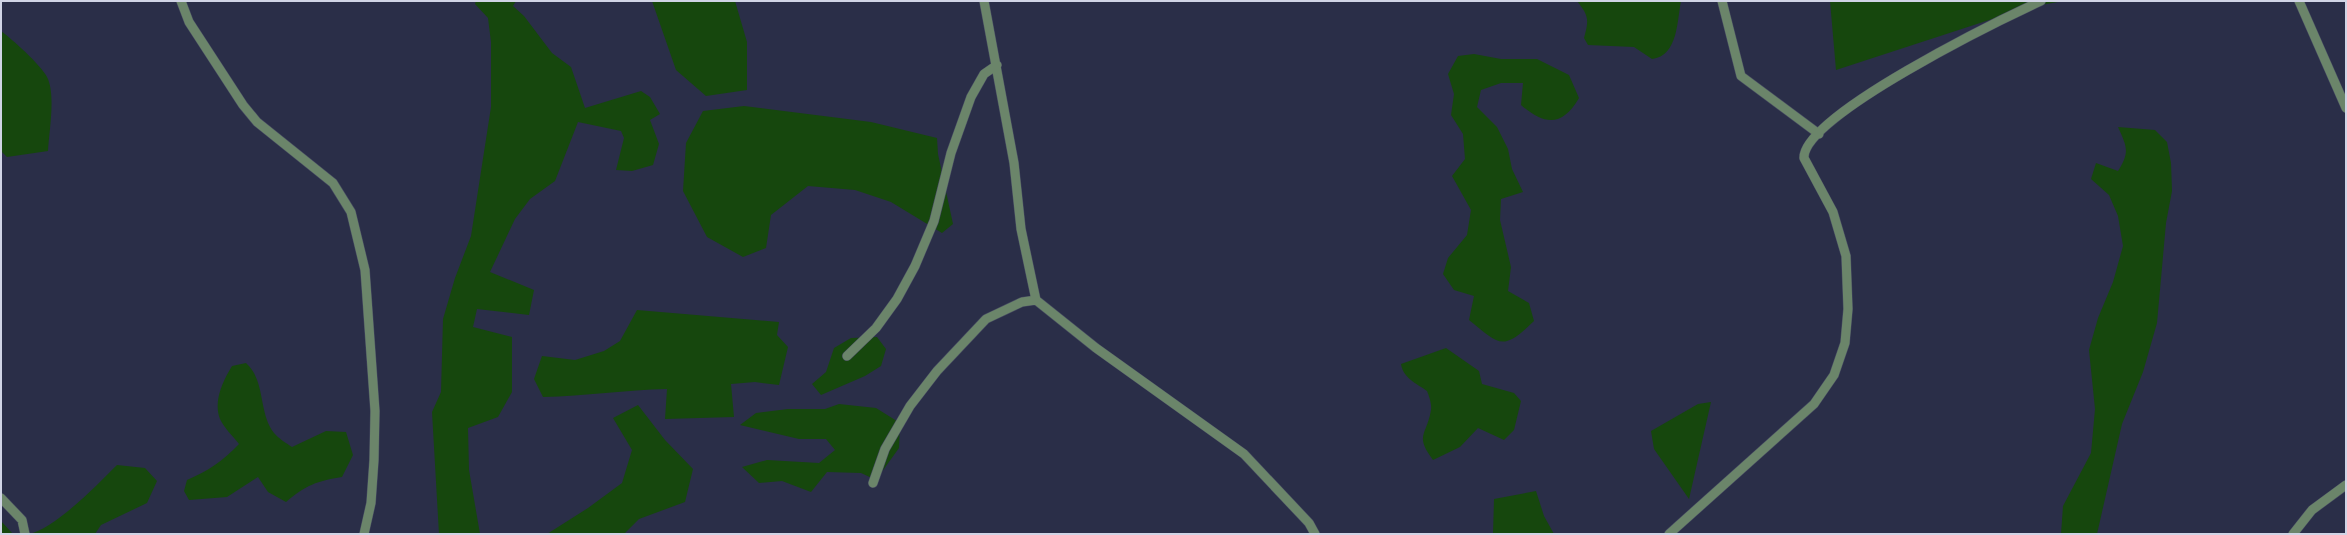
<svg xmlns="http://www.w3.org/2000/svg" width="2347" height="535" font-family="'Asap Condensed',sans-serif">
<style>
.green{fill:#16470d}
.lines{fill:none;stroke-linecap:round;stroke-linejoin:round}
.minor-casing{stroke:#454961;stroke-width:10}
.minor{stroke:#6b856a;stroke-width:9}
</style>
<rect width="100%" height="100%" fill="#2a2e48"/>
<!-- green -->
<path class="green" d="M476 1H516L513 6 524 16 552 53 571 67 585 108 641 91 650 97 660 114 650 120 659 144 653 165 632 171 616 170 624 138 621 131 578 122 555 181 530 199 515 219 490 272 534 290 529 315 477 309 473 327 512 337V392L498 417 468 428 469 470 480 534H439L432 412 441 392 443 319 455 278 471 236 491 107V42L488 18 475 4Z
M652 1H735L747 42V90L706 96 676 70Z
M1577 1H1681C1677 21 1678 56 1652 59L1634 47 1588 45 1584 38C1589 20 1589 16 1577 1Z
M1830 1H2063L2026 8 1836 70Z
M1 31C12 39 41 65 47 77 56 94 49 132 48 151L7 157 1 151Z
M1474 54 1501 59H1537L1569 75 1579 98C1563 126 1545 126 1521 105L1523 83H1501L1481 90 1477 107 1497 127 1508 149 1512 169 1523 192 1501 199 1500 220 1511 267 1508 291 1529 303 1534 321C1502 352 1500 345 1469 320L1474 296 1454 290 1443 274 1448 258 1467 235 1471 210 1452 176 1465 159 1463 134 1451 115 1454 94 1448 74 1458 56Z
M744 106 871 122 937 138 938 154 953 224 942 233 891 202 855 190 808 186 771 215 766 248 743 257 707 237 683 191 686 143 703 111Z
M2118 127 2155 130 2167 142 2171 163 2172 191 2166 223 2157 323 2143 372 2122 424 2097 534H2061L2063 506 2091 453 2095 409 2089 350 2098 318 2113 282 2123 246 2118 216 2109 195 2091 179 2096 163 2118 171C2130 152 2127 147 2118 127Z
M637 310 779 322 777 335 788 347 779 385 755 382 731 384 734 417 665 419 667 389C626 390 585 396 543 397L534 379 542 356 575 360 604 351 620 341Z
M877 337 886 349 881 366 865 376 821 395 812 384 826 372 834 348 851 338Z
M1446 348 1479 371 1482 384 1514 393 1521 401 1514 430 1504 440 1478 428 1460 447 1433 460C1414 435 1427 435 1431 410 1432 404 1429 396 1427 391 1416 383 1403 378 1401 364Z
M246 363C266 381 258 412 274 433 278 438 286 443 292 447L326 431 346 432 353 455 342 477C317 481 306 485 286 502L268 492 258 477 227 497 189 500 184 491 187 480C208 471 223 461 239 444 233 436 224 428 220 419 213 401 223 381 232 366Z
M1711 402 1689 499 1654 449 1651 431 1698 404Z
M839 404 876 408 900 423 899 448 876 480 861 473 827 472 811 492 782 481 759 483 742 467 767 460 819 463 835 450 826 439H799L740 425 756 413 788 409H825Z
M638 405 665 440 693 469 685 502 639 519 624 534H547L588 508 622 483 632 450 613 418Z
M117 465 145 468 157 481 147 503 101 525 95 534H28C54 530 98 484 117 465Z
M1536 491 1544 516 1554 534H1493L1494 499Z
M1 521 13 534H1Z"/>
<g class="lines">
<!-- minor casing -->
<g class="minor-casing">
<path id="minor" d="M181 1 189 22 243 105 257 122 333 183 351 212 365 270 375 411 374 460 371 503 364 534
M984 1 1014 163 1021 229 1036 300 1096 348 1244 454 1309 523 1315 534
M1722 1 1741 76 1819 134
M2299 1 2346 108
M847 356 876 328 897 299 915 266 934 221 951 153 971 97 984 74 997 65
M873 483 885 449 910 406 937 371 986 319 1022 302 1036 300
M1 498 22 520 25 534
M1669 534 1814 404 1834 375 1845 343 1848 309 1846 256 1833 212 1804 158C1802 116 2002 19 2041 1
M2293 534 2312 510 2346 485"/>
</g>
<!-- minor -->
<use href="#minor" class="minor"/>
</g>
<!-- border -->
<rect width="2347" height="535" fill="none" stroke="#d0d4e5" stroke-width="4"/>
</svg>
